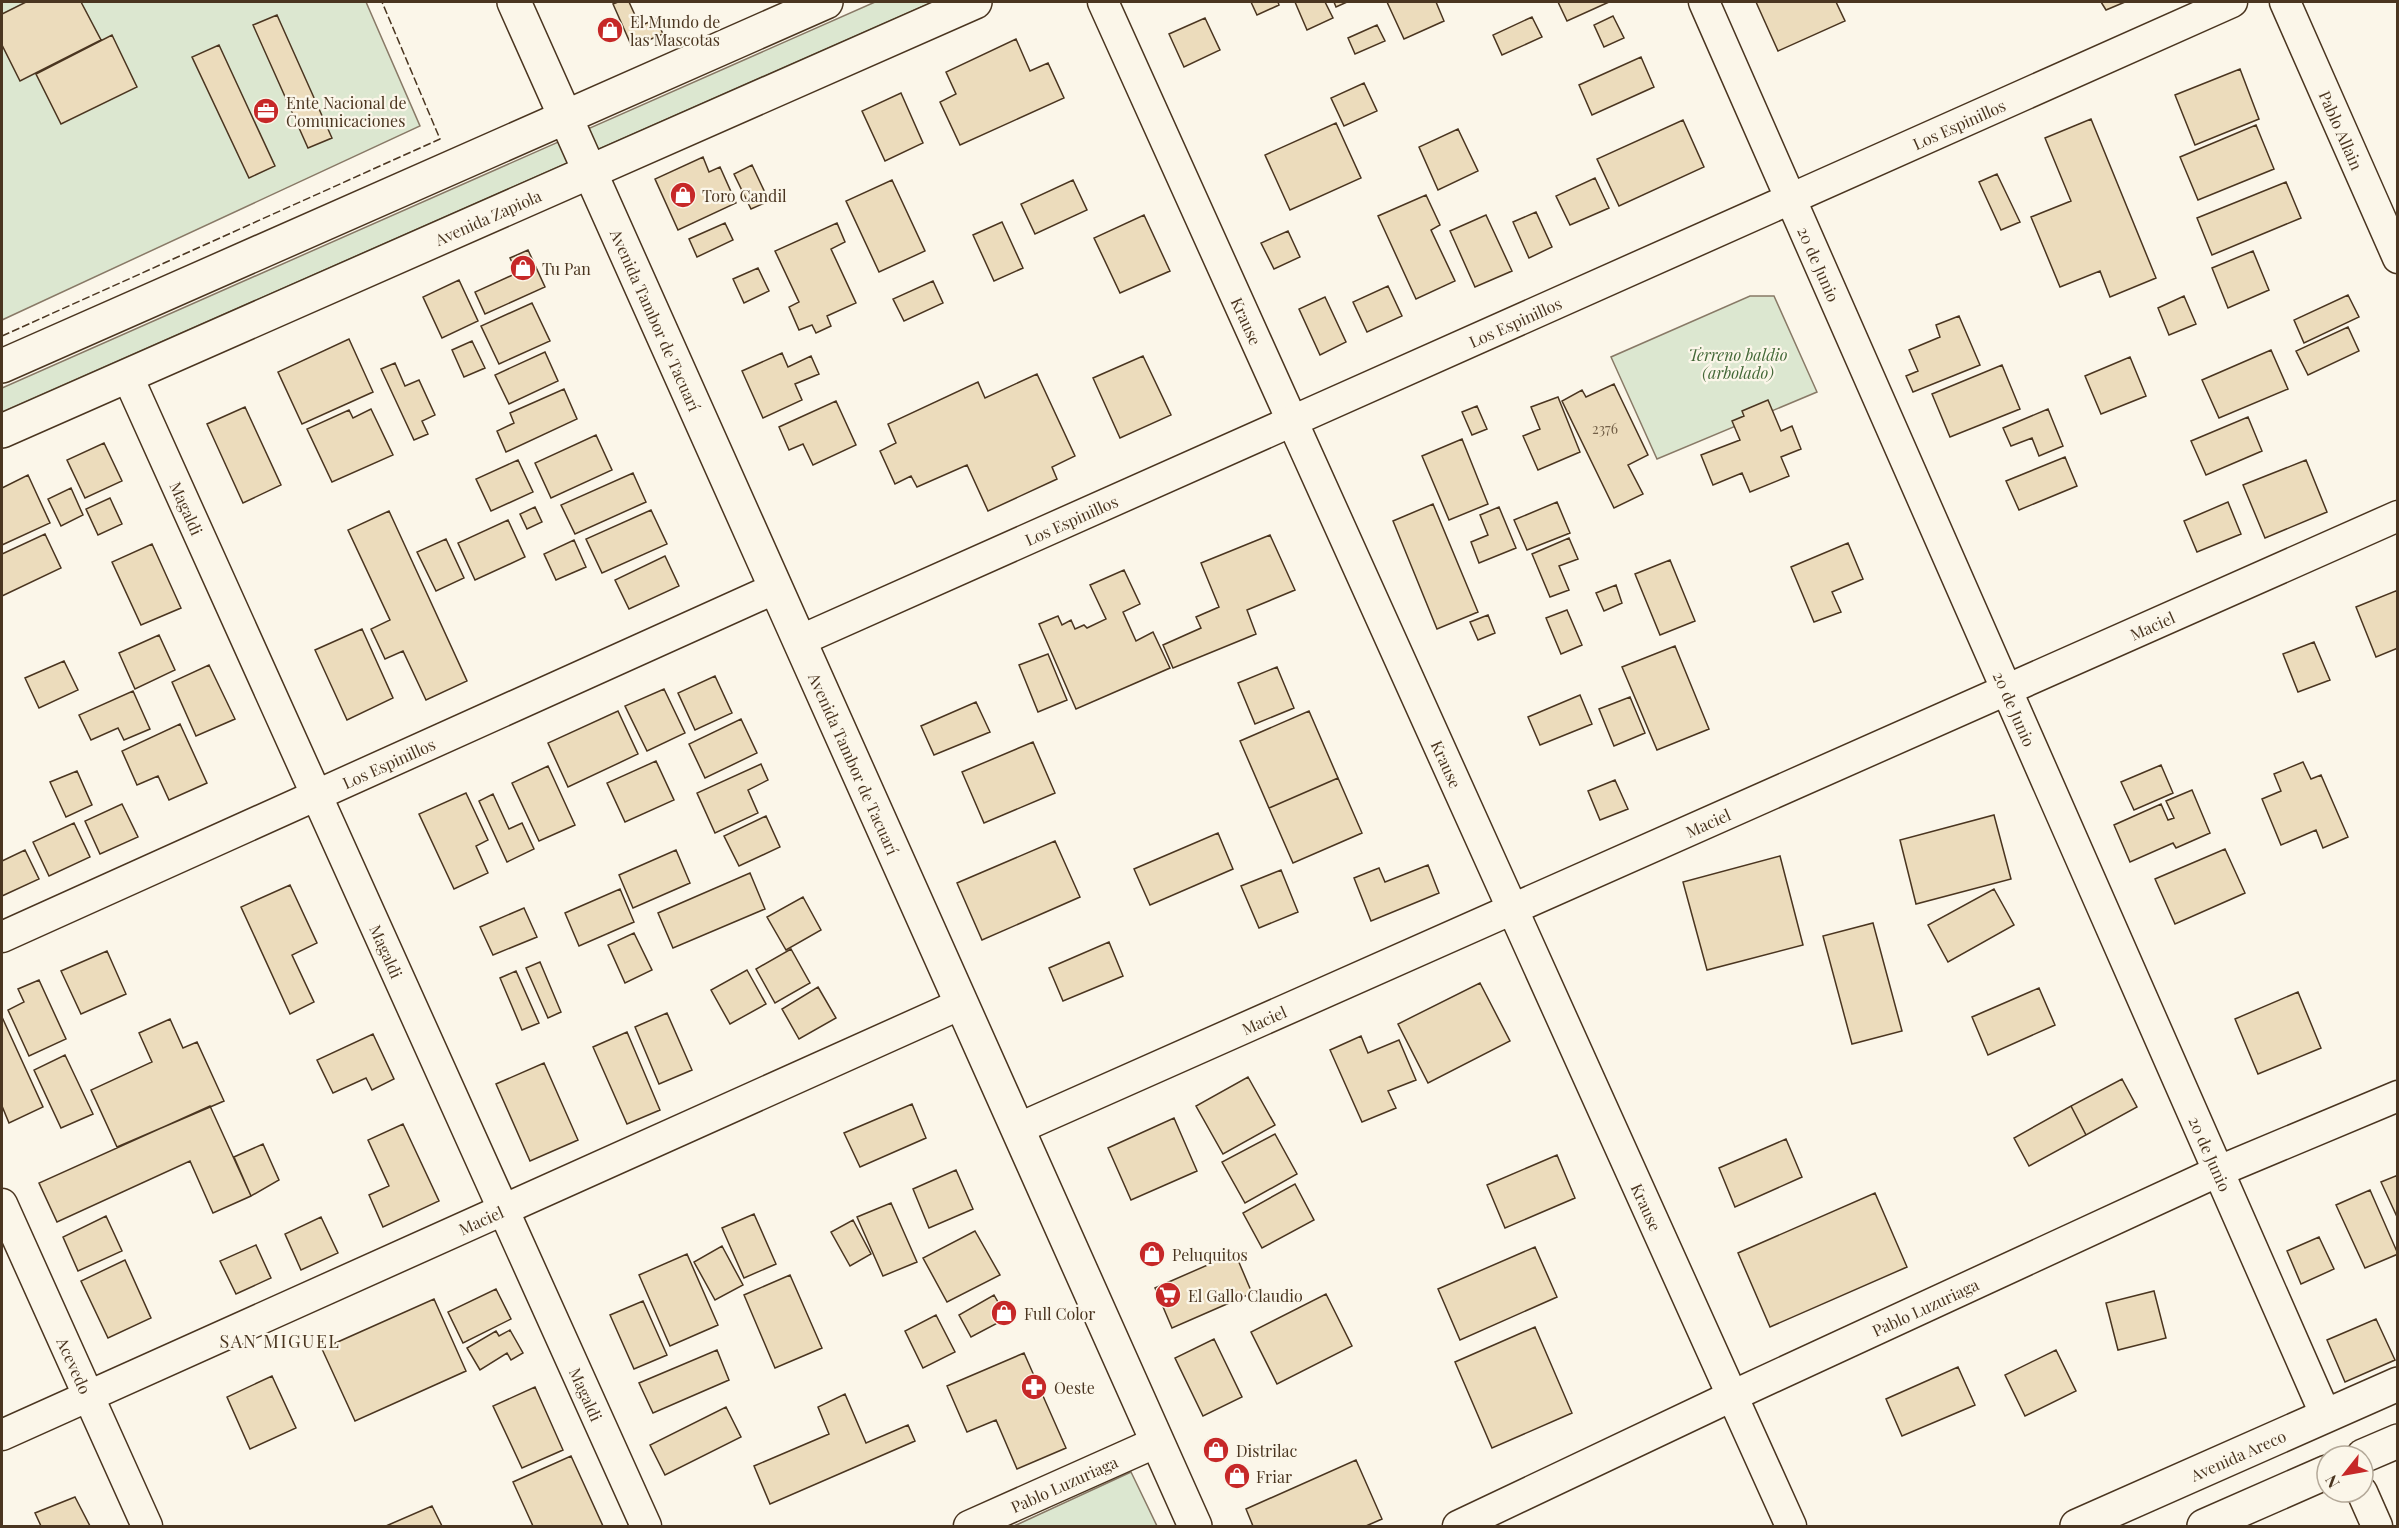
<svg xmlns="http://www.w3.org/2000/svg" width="2399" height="1528" font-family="'Playfair Display',serif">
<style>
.green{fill:#dce7d0;stroke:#887966;stroke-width:1.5}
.building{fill:#ecdcbc;stroke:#4a3520;stroke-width:1.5}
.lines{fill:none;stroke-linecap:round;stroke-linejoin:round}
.street-casing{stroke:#4a3520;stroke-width:33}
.secondary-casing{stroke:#4a3520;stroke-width:36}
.primary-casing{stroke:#4a3520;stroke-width:36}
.street{stroke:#fbf6e9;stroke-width:30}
.secondary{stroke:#fbf6e9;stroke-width:33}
.primary{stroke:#fbf6e9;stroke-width:33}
.fence{stroke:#4a3520;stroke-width:1.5;stroke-dasharray:8 3;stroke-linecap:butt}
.labels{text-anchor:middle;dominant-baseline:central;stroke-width:4.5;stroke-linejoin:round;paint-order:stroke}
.number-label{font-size:14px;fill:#725f47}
.poi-label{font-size:16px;fill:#4a3520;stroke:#fbf6e9;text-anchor:start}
.street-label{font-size:16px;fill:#4a3520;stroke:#fbf6e9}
.park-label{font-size:16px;font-style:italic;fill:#436837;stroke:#fbf6e9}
.neighbourhood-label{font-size:18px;letter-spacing:1.5px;fill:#4a3520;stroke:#fbf6e9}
</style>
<rect width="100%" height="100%" fill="#fbf6e9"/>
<!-- green -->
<path class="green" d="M2 2H366L420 126 2 320Z
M875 2H933L2 412V388Z
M1750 296H1774L1817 392 1657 459 1611 357Z
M1131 1472 1157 1526H1014Z"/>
<!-- building -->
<path class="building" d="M26 2H81L101 40 20 81 2 45V14Z
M618 2H629L640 26 656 19 663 34 632 47 613 4Z
M1251 2H1278L1279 5 1257 15Z
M1295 2H1325L1333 18 1307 30Z
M1334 2H1347L1336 7Z
M1387 2H1436L1444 21 1404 39Z
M1558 2H1609L1567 21Z
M1756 2H1836L1845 21 1778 51Z
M2101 2H2125L2106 10Z
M277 15 332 138 308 148 253 25Z
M1613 16 1624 38 1604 47 1594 25Z
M1532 17 1542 37 1502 55 1493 35Z
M1205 18 1220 50 1184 67 1169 34Z
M1377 25 1385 41 1355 54 1348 38Z
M112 35 137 87 61 124 36 74Z
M1016 39 1030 71 1048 63 1064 98 960 145 940 102 956 94 946 72Z
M219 45 275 166 249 178 192 57Z
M1641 57 1654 87 1592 115 1579 85Z
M2240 69 2259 119 2195 145 2175 95Z
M1364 83 1377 111 1344 126 1331 98Z
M901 93 923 143 885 161 862 111Z
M2091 119 2156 278 2110 297 2100 271 2060 287 2031 217 2071 201 2045 138Z
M1683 120 1704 167 1619 206 1597 159Z
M1336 123 1361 178 1290 210 1265 155Z
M2256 125 2274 169 2198 200 2180 157Z
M1458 129 1478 171 1438 190 1419 147Z
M703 157 709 172 720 167 736 203 678 230 655 179Z
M752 165 769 201 751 209 734 174Z
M1997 174 2020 222 2001 230 1979 182Z
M1595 178 1609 208 1570 225 1556 196Z
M892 180 925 251 879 272 846 201Z
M1073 180 1087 210 1035 234 1021 204Z
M2286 182 2301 218 2212 255 2197 218Z
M1426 195 1440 225 1431 230 1455 281 1416 299 1378 216Z
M1536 212 1552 247 1529 258 1513 222Z
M1144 215 1170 271 1120 293 1094 238Z
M1486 215 1512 271 1475 287 1450 231Z
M1002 222 1023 268 994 281 973 235Z
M725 223 733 240 697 257 689 239Z
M837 223 845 242 831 249 856 303 827 316 831 326 816 333 812 325 799 330 789 307 799 302 775 251Z
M1288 231 1300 257 1274 269 1261 243Z
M528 250 545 287 485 314 475 292 517 273 510 258Z
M2253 251 2269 290 2228 308 2212 268Z
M758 268 769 291 744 303 733 279Z
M459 280 478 321 442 338 423 297Z
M933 281 943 303 904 321 893 299Z
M1388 286 1402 316 1367 332 1353 302Z
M2348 295 2359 317 2304 343 2294 320Z
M2184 296 2196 324 2169 335 2158 308Z
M1325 297 1346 342 1320 355 1299 309Z
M532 303 550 341 499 364 481 326Z
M1959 316 1980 365 1913 392 1906 376 1918 371 1909 350 1940 337 1936 325Z
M2348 327 2359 351 2308 375 2296 351Z
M349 339 373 392 302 424 278 372Z
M472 341 485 368 464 377 452 350Z
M2271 350 2288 389 2219 418 2202 380Z
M545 352 558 381 509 404 495 375Z
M782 353 788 367 811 356 819 374 795 384 802 400 763 418 742 371Z
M1143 356 1171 415 1120 438 1093 378Z
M2130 357 2146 396 2101 414 2085 376Z
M395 363 405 386 419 380 435 415 422 421 428 434 414 440 381 369Z
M2002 365 2020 409 1950 437 1932 394Z
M1037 374 1075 456 1052 467 1057 479 988 511 967 465 917 487 911 476 895 484 880 451 896 443 888 424 978 382 985 398Z
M1614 384 1648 455 1628 465 1643 494 1614 508 1562 401 1582 390 1586 397Z
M564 389 577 419 506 452 497 431 514 423 510 413Z
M1558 397 1580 452 1538 470 1523 436 1540 429 1531 407Z
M1768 400 1781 431 1792 426 1801 449 1781 457 1789 476 1750 492 1742 473 1713 485 1701 455 1740 440 1732 421 1744 416 1742 411Z
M836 401 856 445 813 465 803 444 789 450 779 427Z
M1477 406 1487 429 1472 435 1462 412Z
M245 407 281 485 243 503 207 424Z
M371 409 393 455 332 482 307 429 349 410 353 418Z
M2048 409 2063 446 2039 456 2032 438 2011 446 2003 428Z
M2248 417 2262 451 2206 475 2191 441Z
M596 435 612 470 551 498 535 463Z
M1462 439 1488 504 1449 520 1422 456Z
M104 443 122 481 85 498 67 460Z
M2065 457 2077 486 2019 510 2006 481Z
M518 460 533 492 491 511 476 479Z
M2306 460 2327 512 2265 538 2243 485Z
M633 473 646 502 575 534 561 505Z
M28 475 50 523 2 545V488Z
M71 488 83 515 61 526 48 499Z
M110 498 122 524 98 535 86 509Z
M1557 502 1570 533 1527 550 1514 520Z
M2228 502 2241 534 2197 552 2184 521Z
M1433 504 1478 612 1437 629 1393 521Z
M535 507 542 522 527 529 520 514Z
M1499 507 1516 548 1479 563 1471 542 1488 535 1480 515Z
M651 510 667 544 602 573 586 539Z
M389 511 467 681 426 700 403 651 385 659 371 629 390 620 348 530Z
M508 520 525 557 475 580 458 543Z
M45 534 61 568 2 596V554Z
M1270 535 1295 590 1247 610 1256 634 1173 668 1163 645 1201 628 1196 617 1219 607 1201 563Z
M1569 538 1578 559 1559 566 1569 590 1550 597 1532 554Z
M446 539 464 578 436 591 417 552Z
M574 540 586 567 556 580 544 554Z
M1848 543 1863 579 1832 592 1841 612 1814 622 1791 567Z
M152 544 181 608 141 625 112 562Z
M665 556 679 586 629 609 615 580Z
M1670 560 1695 621 1660 635 1635 574Z
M1124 570 1140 604 1123 612 1136 641 1153 632 1170 668 1076 709 1039 624 1058 616 1062 625 1071 620 1075 629 1084 625 1087 628 1106 619 1090 585Z
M1616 585 1622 603 1604 611 1596 593Z
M2398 590V648L2376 657 2356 607Z
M1567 610 1582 645 1561 654 1546 618Z
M1488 615 1495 633 1478 640 1470 622Z
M362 629 393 698 347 720 315 650Z
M159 635 175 670 135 689 119 653Z
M2314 642 2330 680 2298 692 2283 654Z
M1675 646 1709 729 1657 750 1622 667Z
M1048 654 1067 700 1038 712 1019 665Z
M64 661 78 690 39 708 25 678Z
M209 665 235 719 196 736 172 682Z
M1277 667 1294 708 1255 724 1238 683Z
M715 676 732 713 695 730 678 693Z
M664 689 685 733 647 751 625 706Z
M133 691 150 729 124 740 118 728 91 740 79 715Z
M1580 695 1592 724 1540 745 1528 717Z
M1630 697 1645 733 1614 746 1599 709Z
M976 702 990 732 934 755 921 726Z
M618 711 638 754 568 787 548 743Z
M1309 711 1338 778 1269 808 1240 741Z
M741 719 757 753 705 778 689 744Z
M180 724 207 783 169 800 158 776 137 785 122 751Z
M1033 742 1055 793 984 823 962 772Z
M656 761 674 800 625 822 607 783Z
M2303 762 2311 779 2321 775 2348 837 2323 848 2316 830 2281 845 2262 799 2281 791 2274 774Z
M761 764 768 780 748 790 758 813 715 833 697 793Z
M2161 765 2173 793 2134 810 2121 782Z
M548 766 575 825 539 841 512 783Z
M77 771 92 805 66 817 50 782Z
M1338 778 1362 833 1293 863 1269 808Z
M1615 780 1628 809 1600 820 1588 791Z
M2192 790 2210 833 2176 848 2173 843 2130 862 2114 825 2161 804 2168 820 2174 818 2166 801Z
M466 793 488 840 476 846 488 873 454 889 419 814Z
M493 794 509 829 522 823 534 849 507 862 479 801Z
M122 804 138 837 100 854 85 821Z
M1994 815 2011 879 1916 904 1900 840Z
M766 816 780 847 739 866 724 836Z
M74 823 90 857 49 876 33 842Z
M1218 833 1233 869 1150 905 1134 869Z
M1055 841 1080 897 982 940 957 883Z
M2225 849 2245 893 2175 924 2155 879Z
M25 850 39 879 2 896V861Z
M676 850 690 883 633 908 619 875Z
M1780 856 1803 945 1707 970 1683 882Z
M1428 865 1439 893 1371 921 1354 878 1379 868 1385 882Z
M1281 870 1298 912 1259 928 1241 886Z
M750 873 765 909 673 948 658 913Z
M290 885 317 943 292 955 314 1002 290 1014 241 907Z
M620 889 634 922 579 946 565 913Z
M1994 889 2014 925 1948 962 1928 925Z
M803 897 821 930 786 950 767 917Z
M524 908 537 937 493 955 480 927Z
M1873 923 1902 1031 1852 1044 1823 936Z
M634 933 652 970 625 983 608 945Z
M1109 942 1123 976 1063 1001 1049 968Z
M791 949 810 983 775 1003 756 969Z
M107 951 126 994 81 1014 61 971Z
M540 962 561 1012 548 1018 526 968Z
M747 970 766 1004 730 1024 711 990Z
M516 971 539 1023 522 1030 500 978Z
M39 980 66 1039 29 1056 8 1010 24 1002 18 989Z
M1480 983 1510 1041 1428 1083 1398 1024Z
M818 987 836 1018 799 1039 782 1009Z
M2039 988 2055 1025 1988 1055 1972 1017Z
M2298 992 2321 1048 2258 1074 2235 1019Z
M667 1013 692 1070 659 1084 635 1027Z
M2 1017 43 1107 9 1123 2 1106Z
M170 1019 183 1048 197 1042 224 1101 117 1147 91 1090 152 1062 139 1033Z
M627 1032 660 1110 627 1124 593 1047Z
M373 1034 394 1079 372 1090 366 1078 333 1093 317 1060Z
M1361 1036 1368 1053 1399 1040 1416 1080 1388 1091 1396 1108 1362 1122 1330 1050Z
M65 1055 93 1114 61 1128 34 1070Z
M544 1063 578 1140 530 1161 496 1084Z
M1248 1077 1275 1125 1223 1154 1196 1106Z
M2122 1079 2137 1107 2086 1135 2071 1106Z
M912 1104 926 1138 860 1167 844 1133Z
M210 1106 251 1196 213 1213 190 1161 57 1222 39 1183Z
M2071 1106 2086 1135 2029 1166 2014 1138Z
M1174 1118 1197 1171 1131 1200 1108 1148Z
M403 1124 439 1201 383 1227 369 1195 389 1186 368 1140Z
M1275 1134 1297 1174 1245 1203 1222 1162Z
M1786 1139 1802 1177 1735 1207 1719 1168Z
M263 1144 279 1180 251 1196 234 1157Z
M1557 1155 1575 1198 1505 1228 1487 1185Z
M956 1170 973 1209 929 1228 913 1189Z
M2398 1175V1219L2381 1182Z
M1295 1184 1314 1220 1262 1248 1243 1213Z
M2370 1190 2398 1254 2365 1268 2336 1205Z
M1875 1193 1907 1267 1770 1327 1738 1253Z
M891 1203 917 1262 883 1276 857 1217Z
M754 1214 776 1264 744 1278 722 1228Z
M106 1216 122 1251 78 1271 63 1237Z
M321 1217 338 1253 301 1270 285 1234Z
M853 1220 871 1254 850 1266 831 1232Z
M975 1231 1000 1275 947 1302 923 1258Z
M2319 1237 2334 1269 2301 1284 2287 1251Z
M256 1245 271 1278 236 1294 220 1261Z
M722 1246 743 1285 715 1300 694 1262Z
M1535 1247 1557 1297 1460 1340 1438 1289Z
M1235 1253 1252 1293 1172 1328 1155 1288Z
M687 1254 718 1325 670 1346 639 1275Z
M125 1260 151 1318 108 1338 81 1281Z
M790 1275 822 1348 775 1368 744 1295Z
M496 1289 511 1319 463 1343 448 1312Z
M2154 1291 2166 1338 2118 1350 2106 1303Z
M1326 1294 1352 1346 1277 1384 1251 1332Z
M994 1295 1007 1318 971 1337 959 1315Z
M434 1299 466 1371 355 1421 322 1349Z
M643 1301 667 1355 634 1369 610 1315Z
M936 1315 955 1352 923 1368 905 1331Z
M2376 1319 2395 1360 2345 1382 2327 1340Z
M1535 1327 1572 1413 1492 1448 1455 1362Z
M510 1330 523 1353 511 1360 507 1353 480 1370 467 1348 496 1331 499 1336Z
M1214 1339 1242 1397 1203 1416 1175 1358Z
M717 1350 729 1380 653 1413 639 1383Z
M2056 1350 2076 1391 2025 1416 2005 1375Z
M1024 1353 1066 1448 1017 1469 996 1420 967 1432 947 1386Z
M1958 1367 1975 1405 1902 1436 1886 1399Z
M272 1376 296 1428 250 1449 227 1397Z
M535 1387 563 1450 522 1468 493 1406Z
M845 1394 866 1443 908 1425 915 1441 770 1504 754 1466 829 1434 818 1407Z
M726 1407 741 1437 665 1475 650 1445Z
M571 1456 603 1526H533L513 1482Z
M1356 1460 1382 1519 1366 1526H1253L1246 1509Z
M75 1497 90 1526H41L35 1513Z
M432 1506 442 1526H386Z"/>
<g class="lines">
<!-- street casing -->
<g class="street-casing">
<g id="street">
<path id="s1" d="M1103 2 1791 1526"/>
<path id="s2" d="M1704 2 2326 1416"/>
<path id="s3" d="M2285 2 2398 258"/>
<path id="s4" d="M127 375 646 1526"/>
<path id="s5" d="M799 641 2232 2"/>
<path id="s6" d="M2 937 776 588"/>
<path id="s7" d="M1017 1129 2398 516"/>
<path id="s8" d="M2 1204 147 1526"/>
<path id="s9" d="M2 1435 961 1004"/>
<path d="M2362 1492 2377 1526"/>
<path id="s10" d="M969 1526 1157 1442"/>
<path id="s11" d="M1458 1526 1732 1396 2219 1171 2398 1096"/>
</g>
</g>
<!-- secondary casing -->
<g class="secondary-casing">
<g id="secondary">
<path d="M2 366 826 2"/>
<path id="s12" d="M2 431 975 2"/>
<path d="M2363 1456 2398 1441"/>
<path id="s13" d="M2077 1526 2398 1384"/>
<path d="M2204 1526 2327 1472"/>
</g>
</g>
<!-- primary casing -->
<g class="primary-casing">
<g id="primary">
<path id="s14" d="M514 2 1195 1526"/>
</g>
</g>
<!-- street -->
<use href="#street" class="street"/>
<!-- secondary -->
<use href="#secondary" class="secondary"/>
<!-- primary -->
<use href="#primary" class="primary"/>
<!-- fence -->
<path class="fence" d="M2 336 440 139 382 2"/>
</g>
<!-- icons -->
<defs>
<g id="shop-disc" transform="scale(1.35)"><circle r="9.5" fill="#c62828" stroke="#fbf6e9"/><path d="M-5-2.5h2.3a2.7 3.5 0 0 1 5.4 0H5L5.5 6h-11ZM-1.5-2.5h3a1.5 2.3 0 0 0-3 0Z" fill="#fff"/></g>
<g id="office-disc" transform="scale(1.35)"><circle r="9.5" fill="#c62828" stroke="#fbf6e9"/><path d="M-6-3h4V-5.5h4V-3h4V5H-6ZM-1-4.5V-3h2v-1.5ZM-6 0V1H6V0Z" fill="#fff"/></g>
<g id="supermarket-disc" transform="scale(1.35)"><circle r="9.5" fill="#c62828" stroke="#fbf6e9"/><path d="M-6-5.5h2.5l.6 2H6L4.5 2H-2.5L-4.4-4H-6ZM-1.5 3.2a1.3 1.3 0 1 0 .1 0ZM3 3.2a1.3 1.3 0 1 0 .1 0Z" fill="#fff"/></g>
<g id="pharmacy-disc" transform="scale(1.35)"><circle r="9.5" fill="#c62828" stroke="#fbf6e9"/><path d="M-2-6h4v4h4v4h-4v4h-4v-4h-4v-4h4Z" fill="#fff"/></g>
</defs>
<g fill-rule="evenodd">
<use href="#shop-disc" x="610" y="30"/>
<use href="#office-disc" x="266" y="111"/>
<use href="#shop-disc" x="683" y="195"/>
<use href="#shop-disc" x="523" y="268"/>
<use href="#shop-disc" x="1152" y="1254"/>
<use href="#supermarket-disc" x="1168" y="1295"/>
<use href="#shop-disc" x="1004" y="1313"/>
<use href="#pharmacy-disc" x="1034" y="1387"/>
<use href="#shop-disc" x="1216" y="1450"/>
<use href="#shop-disc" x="1237" y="1476"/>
</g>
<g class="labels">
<!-- number labels -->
<g class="number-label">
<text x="1605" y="428">2376</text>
</g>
<!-- poi labels -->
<g class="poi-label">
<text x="630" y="21">El Mundo de<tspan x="630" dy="18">las Mascotas</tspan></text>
<text x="286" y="102">Ente Nacional de<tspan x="286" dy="18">Comunicaciones</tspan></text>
<text x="702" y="195">Toro Candil</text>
<text x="542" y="268">Tu Pan</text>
<text x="1172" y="1254">Peluquitos</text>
<text x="1188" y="1295">El Gallo Claudio</text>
<text x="1024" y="1313">Full Color</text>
<text x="1054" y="1387">Oeste</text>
<text x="1236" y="1450">Distrilac</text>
<text x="1256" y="1476">Friar</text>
</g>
<!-- street labels -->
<g class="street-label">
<text stroke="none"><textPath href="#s5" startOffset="1270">Los Espinillos</textPath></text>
<text stroke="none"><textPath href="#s3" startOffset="140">Pablo Allain</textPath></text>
<text stroke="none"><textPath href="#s12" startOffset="531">Avenida Zapiola</textPath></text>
<text stroke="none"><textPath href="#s2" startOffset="286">20 de Junio</textPath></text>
<text stroke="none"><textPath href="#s14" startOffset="348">Avenida Tambor de Tacuarí</textPath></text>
<text stroke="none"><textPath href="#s1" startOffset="350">Krause</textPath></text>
<text stroke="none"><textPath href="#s5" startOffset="784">Los Espinillos</textPath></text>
<text stroke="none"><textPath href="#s4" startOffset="146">Magaldi</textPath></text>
<text stroke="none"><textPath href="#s5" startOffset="298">Los Espinillos</textPath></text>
<text stroke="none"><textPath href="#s7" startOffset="1242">Maciel</textPath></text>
<text stroke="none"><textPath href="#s2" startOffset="772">20 de Junio</textPath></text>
<text stroke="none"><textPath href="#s6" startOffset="424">Los Espinillos</textPath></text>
<text stroke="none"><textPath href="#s14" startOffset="834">Avenida Tambor de Tacuarí</textPath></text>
<text stroke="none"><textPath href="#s1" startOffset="836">Krause</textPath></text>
<text stroke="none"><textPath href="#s7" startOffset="756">Maciel</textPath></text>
<text stroke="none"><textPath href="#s4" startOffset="632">Magaldi</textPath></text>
<text stroke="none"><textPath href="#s7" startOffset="270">Maciel</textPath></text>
<text stroke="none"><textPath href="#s2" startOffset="1258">20 de Junio</textPath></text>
<text stroke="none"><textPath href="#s1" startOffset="1322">Krause</textPath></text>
<text stroke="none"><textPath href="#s9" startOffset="525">Maciel</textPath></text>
<text stroke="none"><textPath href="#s11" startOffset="516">Pablo Luzuriaga</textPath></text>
<text stroke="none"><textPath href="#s8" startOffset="177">Acevedo</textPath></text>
<text stroke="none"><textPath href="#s4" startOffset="1118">Magaldi</textPath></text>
<text stroke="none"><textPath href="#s13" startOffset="176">Avenida Areco</textPath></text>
<text stroke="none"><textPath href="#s10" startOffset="104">Pablo Luzuriaga</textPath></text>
</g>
<!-- park labels -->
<g class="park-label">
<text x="1738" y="354">Terreno baldio<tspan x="1738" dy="18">(arbolado)</tspan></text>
</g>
<!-- neighbourhood labels -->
<g class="neighbourhood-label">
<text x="280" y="1341">SAN MIGUEL</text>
</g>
</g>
<!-- border -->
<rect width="2399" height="1528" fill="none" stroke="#4a3520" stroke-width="6"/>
<!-- north arrow -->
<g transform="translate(2345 1474) rotate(239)"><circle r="28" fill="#fbf6e9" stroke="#b4a999" stroke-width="1.5"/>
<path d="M0-4.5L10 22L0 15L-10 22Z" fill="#c62828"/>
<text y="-9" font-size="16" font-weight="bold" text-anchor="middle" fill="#4a3520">N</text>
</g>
</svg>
